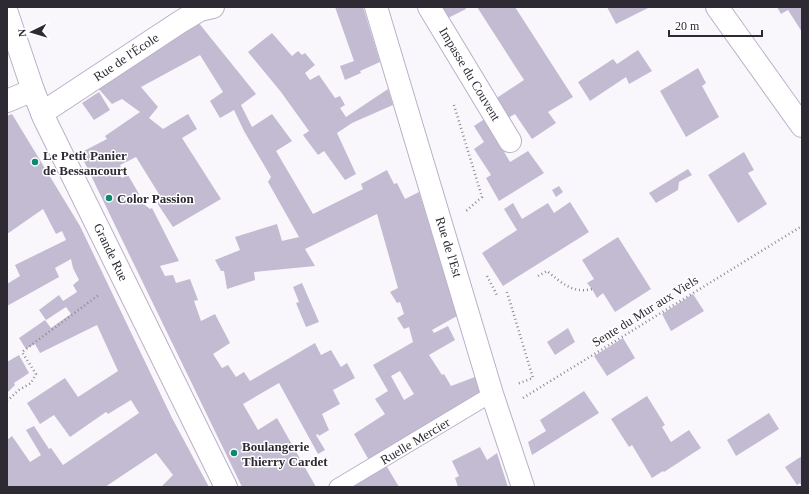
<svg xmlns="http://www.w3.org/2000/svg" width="809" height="494" font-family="'Times New Roman',serif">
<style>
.building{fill:#c3bbd2;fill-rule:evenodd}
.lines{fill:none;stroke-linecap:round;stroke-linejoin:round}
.lane-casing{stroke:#b9b1c8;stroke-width:17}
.street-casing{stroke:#b9b1c8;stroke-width:24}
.secondary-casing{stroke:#b9b1c8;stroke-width:24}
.path{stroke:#8d8b92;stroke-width:2.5;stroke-dasharray:1 3;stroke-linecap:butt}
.lane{stroke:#fff;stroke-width:15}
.street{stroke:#fff;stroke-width:22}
.secondary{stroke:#fff;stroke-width:22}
.poi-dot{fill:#0b8a6e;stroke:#fff;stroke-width:1.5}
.labels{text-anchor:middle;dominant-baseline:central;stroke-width:3;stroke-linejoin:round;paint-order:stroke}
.street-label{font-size:13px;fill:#2d2a33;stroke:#fff}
.poi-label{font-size:13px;font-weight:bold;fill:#2d2a33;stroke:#fff;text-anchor:start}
</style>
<rect width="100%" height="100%" fill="#f9f7fc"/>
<!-- building -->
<path class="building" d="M335 7H363L380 62 360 71 361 73 345 80 340 66 354 61Z
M439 7H465L466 9 446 19Z
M477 7H515L573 97 548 112 556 123 532 139 515 114 503 121 492 101 524 80Z
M607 7H650L616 24Z
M777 7H802V32L788 10 781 14Z
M198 22 256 94 241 105 252 127 272 114 292 141 276 151 313 214 363 189 361 184 387 170 394 184 397 183 405 199 419 192 457 316 432 330 434 333 448 326 455 340 429 355 442 375 444 374 451 386 475 377 481 394 370 462 354 434 385 414 375 399 388 391 373 365 413 342 409 327 404 329 397 318 404 314 400 302 397 303 390 292 398 288 377 214 305 249 315 266 254 272 255 280 227 289 224 271H221L215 260 240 250 235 237 277 224 282 241 299 237 268 182 271 177 244 131 234 110 220 118 210 101 223 92 200 55 141 87 158 107 149 118 163 129 188 114 197 129 182 138 221 199 173 227 157 203 162 199 136 157 120 165 121 167 117 169 122 178 128 175 139 194 135 197 150 209 152 208 179 261 160 266 165 276 173 275 176 283 190 279 198 300 194 301 201 321 215 314 230 343 213 354 222 368 228 365 236 377 244 372 250 381 315 343 321 355 331 350 341 367 347 363 355 378 333 390 340 404 322 414 329 430 319 436 318 434 316 435 325 450 318 454 279 383 243 404 258 430 277 418 316 487H242L80 153 107 139 105 136 140 112 122 99 112 104 97 87ZM400 371 414 394 404 400 391 376Z
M272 33 292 56 298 51 302 55 305 53 315 65 305 73 310 80 319 75 335 98 340 96 345 105 340 108 346 117 388 89 393 105 352 123 337 133 356 174 345 180 324 151 318 155 303 135 309 131 281 92 248 52Z
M638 50 652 71 629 84 626 77 590 101 578 82 613 59 617 64Z
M698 68 706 83 702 86 719 117 686 137 660 91Z
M99 92 110 110 94 120 82 103Z
M12 114 80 226 172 418 209 487H161L173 475 156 453 105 487H7V440L12 436 30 462 41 455 26 430 34 426 49 449 51 448 63 465 139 413 131 400 108 414 106 412 70 437 54 415 40 424 27 403 65 378 78 397 118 371 97 325 40 353 35 344 26 349 19 338 45 320 51 328 71 314 66 307 46 320 39 310 59 295 63 301 77 292 73 285 79 280 73 268 71 259 55 268 59 277 7 306V284L20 276 15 265 66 240 62 231 56 234 43 209 7 234V116Z
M486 118 495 136 510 162 528 151 544 173 499 201 486 178 491 175 474 149 484 142 474 126Z
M744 152 754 170 748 173 767 204 738 223 708 175Z
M688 169 692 175 679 182 678 190 656 203 649 193Z
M559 186 563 192 556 197 552 190Z
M570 202 589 232 503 286 482 253 517 230 504 209 513 203 522 219 548 203 554 213Z
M618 237 651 289 615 312 603 293 597 298 592 289 587 283 594 279 582 260Z
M302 283 319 322 306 327 296 303 299 302 293 287Z
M693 294 704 311 671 331 662 314Z
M568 328 575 342 555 355 547 342Z
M623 338 635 358 607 376 594 356Z
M19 355 29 373 14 383 15 385 7 393V362Z
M584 391 599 413 532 455 528 442 546 431 540 420Z
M647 396 665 425 662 427 671 442 689 430 701 448 664 472 663 471 652 478 632 445 629 447 611 419Z
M769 413 779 429 736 456 727 440Z
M480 447 487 460 497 453 508 487H458L455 478 459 476 452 461Z
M802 456V487L800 483 797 485 785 467Z
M386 465 399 487H350Z"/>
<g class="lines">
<!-- lane casing -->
<g class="lane-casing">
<path id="lane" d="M337 487 492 394"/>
</g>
<!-- street casing -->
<g class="street-casing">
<path id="street" d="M429 7 510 141
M717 7 802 126
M7 13 33 90 7 101
M42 113 180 22 200 10 213 7"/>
</g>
<!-- secondary casing -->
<g class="secondary-casing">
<path id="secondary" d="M376 7 492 394 523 487
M33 90 44 118 226 487"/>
</g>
<!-- path -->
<path class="path" d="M454 105 482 197 466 211
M487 276 498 297
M538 276 547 271C561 282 572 294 592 289
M507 292 533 378 517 384
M523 398 802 226
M7 401 19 390 31 383 36 374 22 352 100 294"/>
<!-- lane -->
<use href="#lane" class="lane"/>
<!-- street -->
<use href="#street" class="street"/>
<!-- secondary -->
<use href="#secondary" class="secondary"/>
</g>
<!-- markers -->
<g class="poi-dot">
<circle cx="35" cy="162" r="4"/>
<circle cx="109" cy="198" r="4"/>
<circle cx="234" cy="453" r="4"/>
</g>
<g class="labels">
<!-- street labels -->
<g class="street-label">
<text transform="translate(126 57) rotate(-34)">Rue de l'École</text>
<text transform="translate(470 74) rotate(59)">Impasse du Couvent</text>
<text transform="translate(449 247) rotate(73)">Rue de l'Est</text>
<text transform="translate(111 252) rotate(64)">Grande Rue</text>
<text transform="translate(645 311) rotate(-32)">Sente du Mur aux Viels</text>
<text transform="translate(415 441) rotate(-31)">Ruelle Mercier</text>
</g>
<!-- poi labels -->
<g class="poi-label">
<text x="43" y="155">Le Petit Panier<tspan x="43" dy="15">de Bessancourt</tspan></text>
<text x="117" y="198">Color Passion</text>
<text x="242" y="446">Boulangerie<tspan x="242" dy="15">Thierry Cardet</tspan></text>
</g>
</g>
<!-- border -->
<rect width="809" height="494" fill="none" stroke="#2d2a33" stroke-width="16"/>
<!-- north arrow -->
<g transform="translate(32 32) rotate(265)" stroke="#ffffff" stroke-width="3" paint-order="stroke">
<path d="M0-3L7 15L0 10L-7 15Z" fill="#2d2a33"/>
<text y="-6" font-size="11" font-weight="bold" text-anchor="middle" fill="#2d2a33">N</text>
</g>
<!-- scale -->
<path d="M669 30v6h93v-6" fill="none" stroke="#2d2a33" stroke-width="2"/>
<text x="675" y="30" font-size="12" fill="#2d2a33" stroke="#ffffff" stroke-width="3" paint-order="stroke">20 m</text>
</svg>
